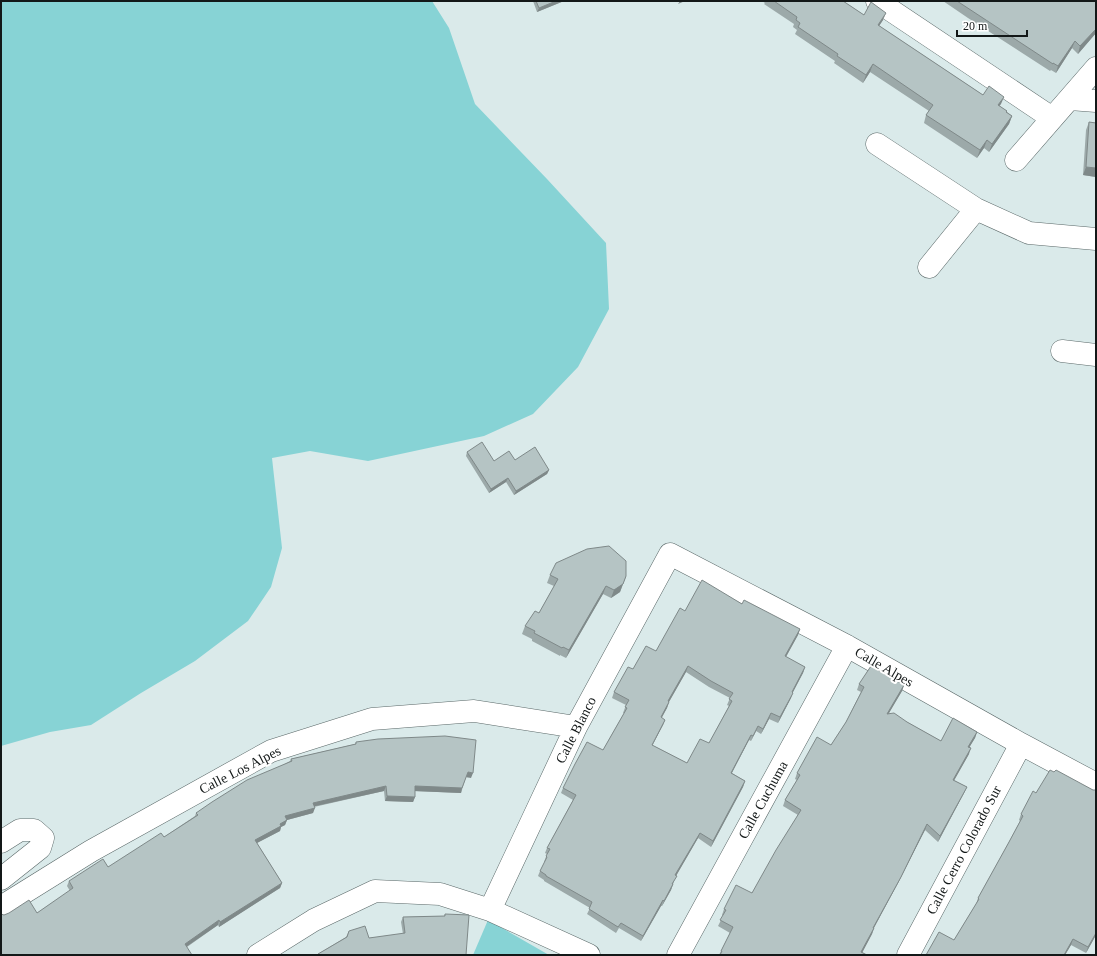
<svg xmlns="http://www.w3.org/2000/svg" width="1097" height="956" font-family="'Times New Roman',serif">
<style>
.green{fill:#87d3d5}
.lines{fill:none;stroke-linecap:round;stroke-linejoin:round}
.minor-casing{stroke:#5a6868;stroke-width:23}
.minor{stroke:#fff;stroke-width:22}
.wall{fill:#9ca9a9;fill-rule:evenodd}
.shaded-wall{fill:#7f8989}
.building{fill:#b5c4c4;stroke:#7f8989;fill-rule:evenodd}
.labels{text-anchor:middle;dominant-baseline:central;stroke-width:4;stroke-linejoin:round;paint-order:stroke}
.street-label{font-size:14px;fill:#131818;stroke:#fff}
</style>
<rect width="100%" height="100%" fill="#daeaea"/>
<!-- green -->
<path class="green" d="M1 1H432L449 28 475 104 547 179 606 243 609 309 578 367 533 414 484 436 368 461 310 451 272 458 282 548 271 587 248 621 195 661 141 693 91 725 50 732 1 746Z
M488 920 549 955H473Z"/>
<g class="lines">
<!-- minor casing -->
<g class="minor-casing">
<path id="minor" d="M877 1 1052 118
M1070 99 1096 101
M877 144 976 209 1029 233 1096 239
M1016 160 1096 68
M929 267 976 209
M1062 351 1096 355
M1 842 20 830H34L43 838 40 848 1 879
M1 907 91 851 271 751 372 719 474 711 576 727
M490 910 576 727 670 554 847 646 1021 744 1096 784
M258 955 314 920 375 891 440 894 490 910 589 955
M678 955 847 646
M908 955 1021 744"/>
</g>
<!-- minor -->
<use href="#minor" class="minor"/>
</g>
<!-- wall -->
<path class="wall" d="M533 1H564L537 12Z
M762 1H843L864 15 883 20 879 26 983 95 1004 97 999 106 1007 111V112L1012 116 1009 124 989 152 984 148 977 158 924 123 926 115 929 111 870 72 863 83 834 63 835 61 795 34 797 30 793 27 794 24 764 4 765 3Z
M943 1H1096V33L1078 54 1072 48 1056 73 1051 70 1050 71 968 18Z
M1089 122 1096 123V177L1083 175 1086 130Z
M467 452 494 461 515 460 549 470 547 474 514 495 506 482 489 493 466 456Z
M550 575 626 576 620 592 611 598 603 594 566 658 560 655V656L532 641V639L522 634 525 626 539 613 554 586 547 583Z
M742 604 800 629 798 635 786 657 805 667 803 673 792 693 791 698 778 723 769 719 761 734 756 731 751 741 749 740 732 773 745 781 743 787 711 847 698 838 676 876 671 890 662 906H661L641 941 619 928 616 933 587 914 590 908 544 881V880L538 876 540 871 545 862H544L547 854 545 853 547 848 573 800 561 793 563 788 603 750 624 713H623L626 705 612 698 614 692 633 669 656 651 685 611ZM686 672 709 687 730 698 727 705 729 706 709 743 687 763 652 745 663 725 665 720 661 718 667 708 669 702Z
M859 684 904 685 902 691 888 714 907 722 941 741 977 732 975 738 969 747V754L954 780 967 787 964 793 938 842 925 830 898 883 874 928 872 934 862 952 867 955H719L730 933 718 926 723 916 722 915 724 909 752 893 798 815 783 806 785 800 797 780 795 779 797 773 831 745 846 722 861 692 857 690Z
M356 742 471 778 466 777 461 793 415 791V797L413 802 385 801 384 791 314 807 313 813 287 820 285 825 281 827 280 831 257 843 282 883 280 888 219 927 218 925 187 947 4 915 37 913 70 891 67 886 69 881 108 867 164 837 195 816 196 813 290 761 291 759 355 744Z
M1054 772 1093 790H1096V935L1086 953 1071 945 1065 955H926L954 940 976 904 978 898 1009 842 1020 821 1019 820 1021 814 1036 793Z
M445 914 466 955H318V954L346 937 349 931 369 938 403 934 401 922 403 917 444 916Z"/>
<!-- shaded-wall -->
<path class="shaded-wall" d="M556 1H564L537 12 539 8Z
M680 1H685L678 4Z
M886 13 883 20 875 32 878 25Z
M1096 29V33L1078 54 1080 46Z
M1075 41 1072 48 1056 73 1058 66Z
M873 64 870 72 863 83 866 75Z
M1004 97 1001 104 995 112 998 105Z
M1012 116 1009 124 989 152 992 144Z
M987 140 984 148 977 158 980 150Z
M1086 167 1096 168V177L1083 175Z
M549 470 547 474 514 495 516 491Z
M508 478 506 482 489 493 491 489Z
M626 576 620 592 611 598 614 590Z
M606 586 603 594 566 658 569 650Z
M800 629 798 635 783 662 785 656Z
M688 666 686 672 666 707 668 701Z
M805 667 803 673 790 698 792 692Z
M904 685 902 691 885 720 887 714Z
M793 693 791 698 778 723 780 717Z
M669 702 667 708 659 723 661 717Z
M771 713 769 719 761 734 763 729Z
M665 720 663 725 650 750 652 745Z
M758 726 756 731 751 741 753 736Z
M977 732 975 738 966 753 968 747Z
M751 735 749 740 729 778 731 773Z
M971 748 969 754 951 786 953 780Z
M468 772 473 773 471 778 466 777Z
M745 781 743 787 711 847 713 841Z
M386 786 384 791 311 807 313 803Z
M415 786 462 788 461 793 413 791Z
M967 787 964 793 938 842 940 836Z
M387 796 415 797 413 802 385 801Z
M315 808 313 813 287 820 285 825 281 827 280 831 253 845 255 840 280 824 285 816Z
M927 824 925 830 898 883 871 933 873 928Z
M700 833 698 838 673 881 675 875Z
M282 883 280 888 219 927 220 922Z
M673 884 671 890 662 906 664 901Z
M663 900 661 906 641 941 643 936Z
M219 920 218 925 183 949 185 944Z
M874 928 872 934 861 955V952Z
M1096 933V935L1086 953 1088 947Z
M1073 939 1071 945 1065 955H1064Z"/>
<!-- building -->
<path class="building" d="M536 1H556L539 8Z
M774 1H843L864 15 871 2 886 13 878 25 983 95 989 86 1004 97 998 105 1007 111 1006 112 1012 116 992 144 987 140 980 150 926 115 933 105 873 64 866 75 837 56 838 54 798 27 800 23 796 20 797 17Z
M957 1H1096V29L1080 46 1075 41 1058 66 1053 63V64Z
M1089 122 1096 123V168L1086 167Z
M482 442 494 461 509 451 515 460 535 447 549 470 516 491 508 478 491 489 467 452Z
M609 546 626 561V576L623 584 614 590 606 586 569 650 563 647 562 648 534 633 535 631 525 626 535 611 539 613 558 579 550 575 556 563 587 549Z
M702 580 742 604 744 600 800 629 785 656 805 667 792 692 793 693 780 717 771 713 763 729 758 726 753 736 751 735 731 773 745 781 713 841 700 833 675 875 677 876 672 884H673L664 901 663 900 643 936 621 923 618 927 589 909 592 902 546 876V875L540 871 547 857 546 856 550 849 547 848 576 795 563 788 575 764 587 742 603 750 627 708 625 707 629 700 614 692 628 667 633 669 646 646 656 651 680 608 685 611ZM688 666 711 681 733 693 729 699 732 701 709 743 700 739 687 763 652 745 665 720 661 717 669 702 668 701Z
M871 666 904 685 887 714 894 713 907 722 941 741 953 718 977 732 968 747 971 748 953 780 967 787 940 836 927 824 901 877 873 928H874L861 952 867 955H720L722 951H721L733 927 720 920 726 910 724 909 736 885 752 893 776 850 801 810 785 800 800 775 797 773 817 737 831 745 846 722 864 687 859 684Z
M445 736 476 740 473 773 468 772 462 788 415 786V797L387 796 386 786 313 803 315 808 285 816 287 820 280 824 281 826 255 840 282 883 220 922 219 920 185 944 192 955H1V914L4 915 9 913 29 900 37 913 73 888 69 881 103 859 108 867 161 833 164 837 198 815 196 813 212 802 247 780 292 761 291 759 356 744V742L378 739Z
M1050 770 1054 772 1056 770 1093 790H1096V933L1088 947 1073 939 1064 955H926L939 932 954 940 979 899 978 898 1009 842 1023 816 1021 814 1033 791 1036 793Z
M445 914 469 915 466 955H319L318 954 347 937 349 931 365 926 369 938 405 933 403 917 445 916Z"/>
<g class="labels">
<!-- street labels -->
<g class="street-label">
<text transform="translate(884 667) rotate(30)">Calle Alpes</text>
<text transform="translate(576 730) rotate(-63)">Calle Blanco</text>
<text transform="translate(240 770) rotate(-27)">Calle Los Alpes</text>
<text transform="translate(763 800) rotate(-61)">Calle Cuchuma</text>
<text transform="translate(964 850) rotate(-62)">Calle Cerro Colorado Sur</text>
</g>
</g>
<!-- border -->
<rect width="1097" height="956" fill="none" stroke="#131818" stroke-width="4"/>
<!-- scale -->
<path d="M957 30v6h70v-6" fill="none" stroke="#131818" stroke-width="2"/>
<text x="963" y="30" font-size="12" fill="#131818" stroke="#ffffff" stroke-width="3" paint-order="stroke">20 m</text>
</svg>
